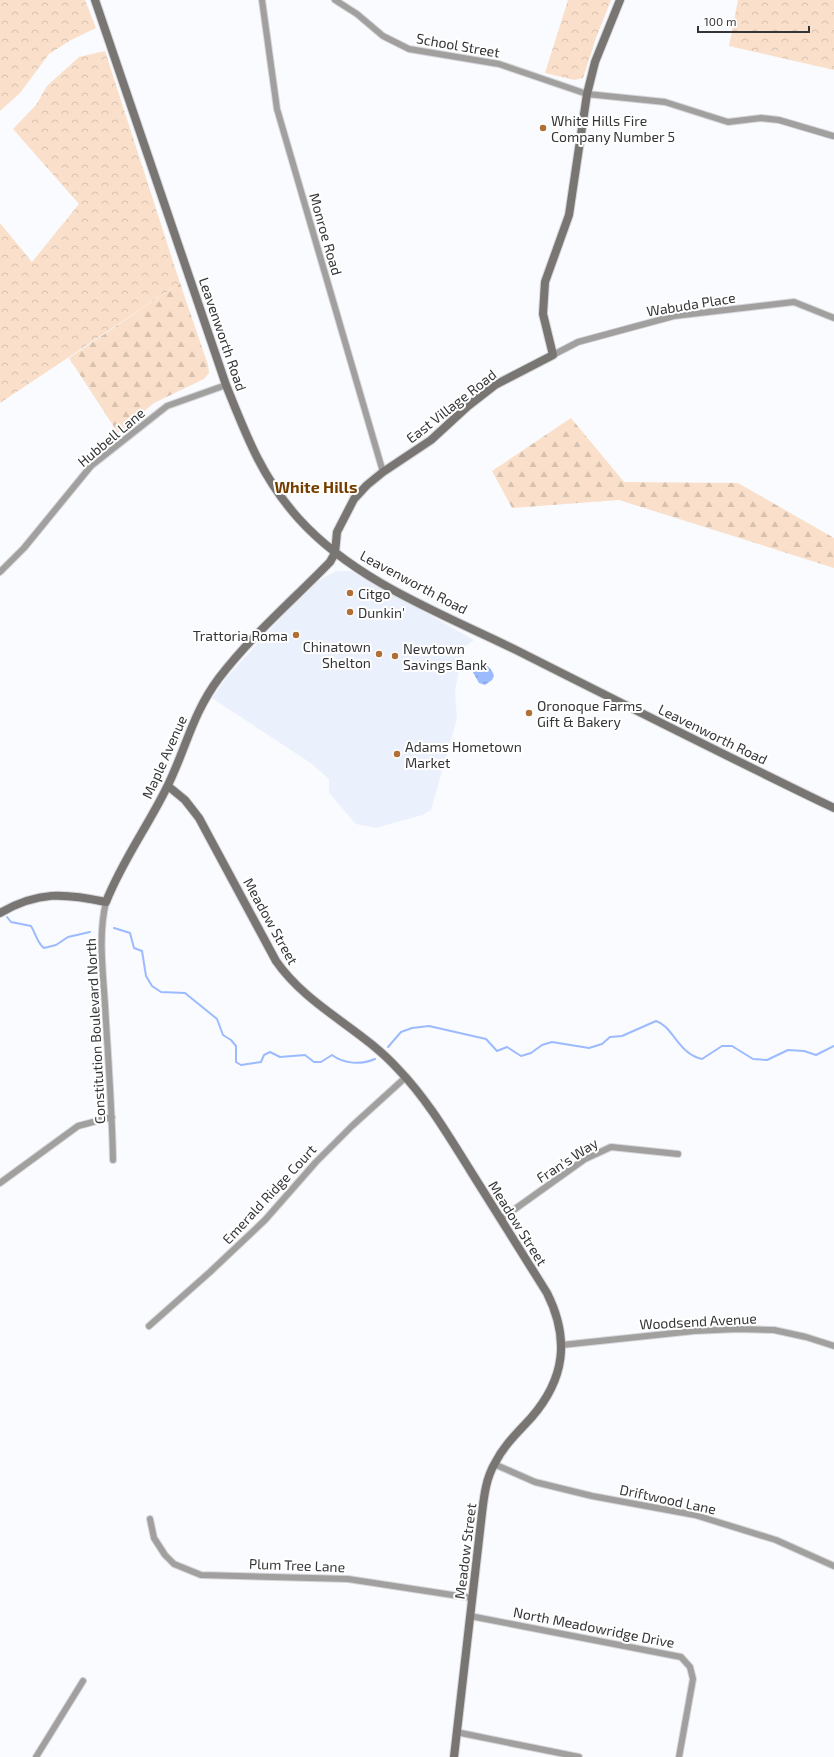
<svg xmlns="http://www.w3.org/2000/svg" width="834" height="1757" font-family="'Exo 2',sans-serif">
<style>
.built{fill:#ebf1fc}
.forest{fill:url(#forest-firs)}
.park{fill:url(#park-crowns)}
.water{fill:url(#water-ripples)}
.lines{fill:none;stroke-linecap:round;stroke-linejoin:round}
.stream{stroke:#9cbbfe;stroke-width:2}
.street-casing{stroke:#d6d7da;stroke-width:8}
.secondary-casing{stroke:#d6d7da;stroke-width:10}
.street{stroke:#a2a09f;stroke-width:6}
.secondary{stroke:#787573;stroke-width:8}
.poi-dot{fill:#af6f37;stroke:#fff;stroke-width:1.5}
.labels{text-anchor:middle;dominant-baseline:central;stroke-width:4;stroke-linejoin:round;paint-order:stroke}
.street-label{font-size:14px;fill:#343537;stroke:#fff}
.poi-label{font-size:14px;fill:#343537;stroke:#fff;text-anchor:start}
.quarter-label{font-size:16px;font-weight:bold;fill:#743e00;stroke:#fff}
</style>
<defs>
<pattern id="forest-firs" width="22" height="20" patternUnits="userSpaceOnUse"><rect width="22" height="20" fill="#fae0cb"/><path d="M5 1l3.5 6h-7zM16 11l3.5 6h-7z" fill="#d7c1af"/></pattern>
<pattern id="park-crowns" width="20" height="18" patternUnits="userSpaceOnUse"><rect width="20" height="18" fill="#fae0cb"/><path d="M2 6a3 3 0 1 1 6 0M12 15a3 3 0 1 1 6 0" fill="none" stroke="#d7c1af"/></pattern>
<pattern id="water-ripples" width="26" height="14" patternUnits="userSpaceOnUse"><rect width="26" height="14" fill="#9cbbfe"/><path d="M2 4q2-2 4 0t4 0M15 11q2-2 4 0t4 0" fill="none" stroke="#8099ce"/></pattern>
</defs>
<rect width="100%" height="100%" fill="#f9fbfe"/>
<!-- built -->
<path class="built" d="M336 571H352L474 640 463 648 455 692 457 718 431 810 422 815 376 828 356 824 329 793V779L312 764 212 698 226 678 311 585Z"/>
<!-- forest -->
<path class="forest" d="M180 283 208 365 209 373 204 379 154 403 118 433 69 358Z
M571 418 624 482 738 483 834 538V568L619 500 512 508 492 471Z"/>
<!-- park -->
<path class="park" d="M0 0H85L96 28 71 40 49 54 20 93 0 111Z
M568 0H611L596 38 583 78 574 80 545 73Z
M738 0H834V70L729 46Z
M105 51 180 283 0 403V223L32 262 79 204 13 129 36 105 47 86 79 57Z"/>
<!-- water -->
<path class="water" d="M474 661C482 661 492 667 494 676L492 680 485 685 479 683 470 667Z"/>
<g class="lines">
<!-- stream -->
<path class="stream" d="M7 917 11 922 31 926C36 934 37 943 44 948L56 945 68 937 90 932
M114 928 130 933 134 948 142 951 146 976 152 986 161 992 185 993 217 1019 223 1035 231 1040 236 1046V1062L241 1065 261 1062 264 1055 270 1052 280 1057 305 1055 314 1062H321L332 1055C344 1064 361 1065 375 1059
M388 1047 401 1032 412 1028 429 1026 486 1039 497 1051 507 1047 521 1056 531 1053 542 1045 552 1042 589 1048 602 1044 610 1037 622 1036 656 1021C673 1026 678 1054 702 1059L722 1046H732L753 1059 767 1060 788 1050 804 1051 816 1055 834 1046"/>
<!-- street casing -->
<g class="street-casing">
<path id="street" d="M262 0 277 109 383 472
M335 0 357 14 383 36 409 49 499 64 587 94 665 102 728 122 761 118 779 120 833 136
M553 355 578 342 674 316 794 302 834 318
M0 572 24 548 91 466 167 406 226 385
M106 902C98 935 103 971 105 1005 108 1057 112 1108 113 1160
M0 1183 78 1126 112 1117
M501 1219 585 1159 611 1147 678 1154
M149 1326 210 1272 265 1220 316 1162 352 1126 406 1077
M562 1345 694 1331 738 1329 774 1330 806 1337 834 1346
M494 1464 535 1482 592 1496 695 1515 776 1540 834 1566
M150 1519 154 1538 165 1555 174 1564 201 1575 348 1579 472 1598
M470 1616 681 1657 690 1667 693 1679 679 1757
M456 1732 579 1757
M36 1757 83 1681"/>
</g>
<!-- secondary casing -->
<g class="secondary-casing">
<path id="secondary" d="M95 0 226 385C246 435 262 478 299 519 356 582 443 614 518 651 623 704 728 757 834 808
M168 786 185 800 199 818 276 961C308 1007 361 1028 398 1069 427 1099 448 1135 470 1170 496 1211 521 1252 547 1293 570 1339 565 1379 531 1418 518 1432 504 1445 495 1463 486 1478 484 1496 482 1513L454 1757
M0 913C38 891 64 893 106 902 122 861 148 826 167 787 186 749 192 714 219 678 252 635 293 600 330 562L335 553 337 532 354 499 367 485 383 472 431 440 468 406 495 385 553 355 543 314 545 282 569 215 587 94 595 62 620 0"/>
</g>
<!-- street -->
<use href="#street" class="street"/>
<!-- secondary -->
<use href="#secondary" class="secondary"/>
</g>
<!-- markers -->
<g class="poi-dot">
<circle cx="543" cy="128" r="4"/>
<circle cx="350" cy="593" r="4"/>
<circle cx="350" cy="612" r="4"/>
<circle cx="296" cy="635" r="4"/>
<circle cx="379" cy="654" r="4"/>
<circle cx="395" cy="656" r="4"/>
<circle cx="529" cy="713" r="4"/>
<circle cx="397" cy="754" r="4"/>
</g>
<g class="labels">
<!-- street labels -->
<g class="street-label">
<text transform="translate(458 45) rotate(10)">School Street</text>
<text transform="translate(326 234) rotate(74)">Monroe Road</text>
<text transform="translate(691 304) rotate(-9)">Wabuda Place</text>
<text transform="translate(223 334) rotate(71)">Leavenworth Road</text>
<text transform="translate(451 406) rotate(-38)">East Village Road</text>
<text transform="translate(111 437) rotate(-40)">Hubbell Lane</text>
<text transform="translate(414 582) rotate(28)">Leavenworth Road</text>
<text transform="translate(713 734) rotate(26)">Leavenworth Road</text>
<text transform="translate(164 757) rotate(-66)">Maple Avenue</text>
<text transform="translate(271 921) rotate(61)">Meadow Street</text>
<text transform="translate(95 1031) rotate(-93)">Constitution Boulevard North</text>
<text transform="translate(567 1160) rotate(-33)">Fran's Way</text>
<text transform="translate(269 1194) rotate(-47)">Emerald Ridge Court</text>
<text transform="translate(518 1223) rotate(58)">Meadow Street</text>
<text transform="translate(698 1321) rotate(-3)">Woodsend Avenue</text>
<text transform="translate(668 1499) rotate(12)">Driftwood Lane</text>
<text transform="translate(465 1551) rotate(-83)">Meadow Street</text>
<text transform="translate(297 1565) rotate(2)">Plum Tree Lane</text>
<text transform="translate(594 1627) rotate(11)">North Meadowridge Drive</text>
</g>
<!-- poi labels -->
<g class="poi-label">
<text x="551" y="120">White Hills Fire<tspan x="551" dy="16">Company Number 5</tspan></text>
<text x="358" y="593">Citgo</text>
<text x="358" y="612">Dunkin'</text>
<text x="288" y="635" text-anchor="end">Trattoria Roma</text>
<text x="371" y="646" text-anchor="end">Chinatown<tspan x="371" dy="16">Shelton</tspan></text>
<text x="403" y="648">Newtown<tspan x="403" dy="16">Savings Bank</tspan></text>
<text x="537" y="705">Oronoque Farms<tspan x="537" dy="16">Gift &amp; Bakery</tspan></text>
<text x="405" y="746">Adams Hometown<tspan x="405" dy="16">Market</tspan></text>
</g>
<!-- quarter labels -->
<g class="quarter-label">
<text x="316" y="486">White Hills</text>
</g>
</g>
<!-- scale -->
<path d="M698 26v6h111v-6" fill="none" stroke="#343537" stroke-width="2"/>
<text x="704" y="26" font-size="12" fill="#343537" stroke="#ffffff" stroke-width="3" paint-order="stroke">100 m</text>
</svg>
